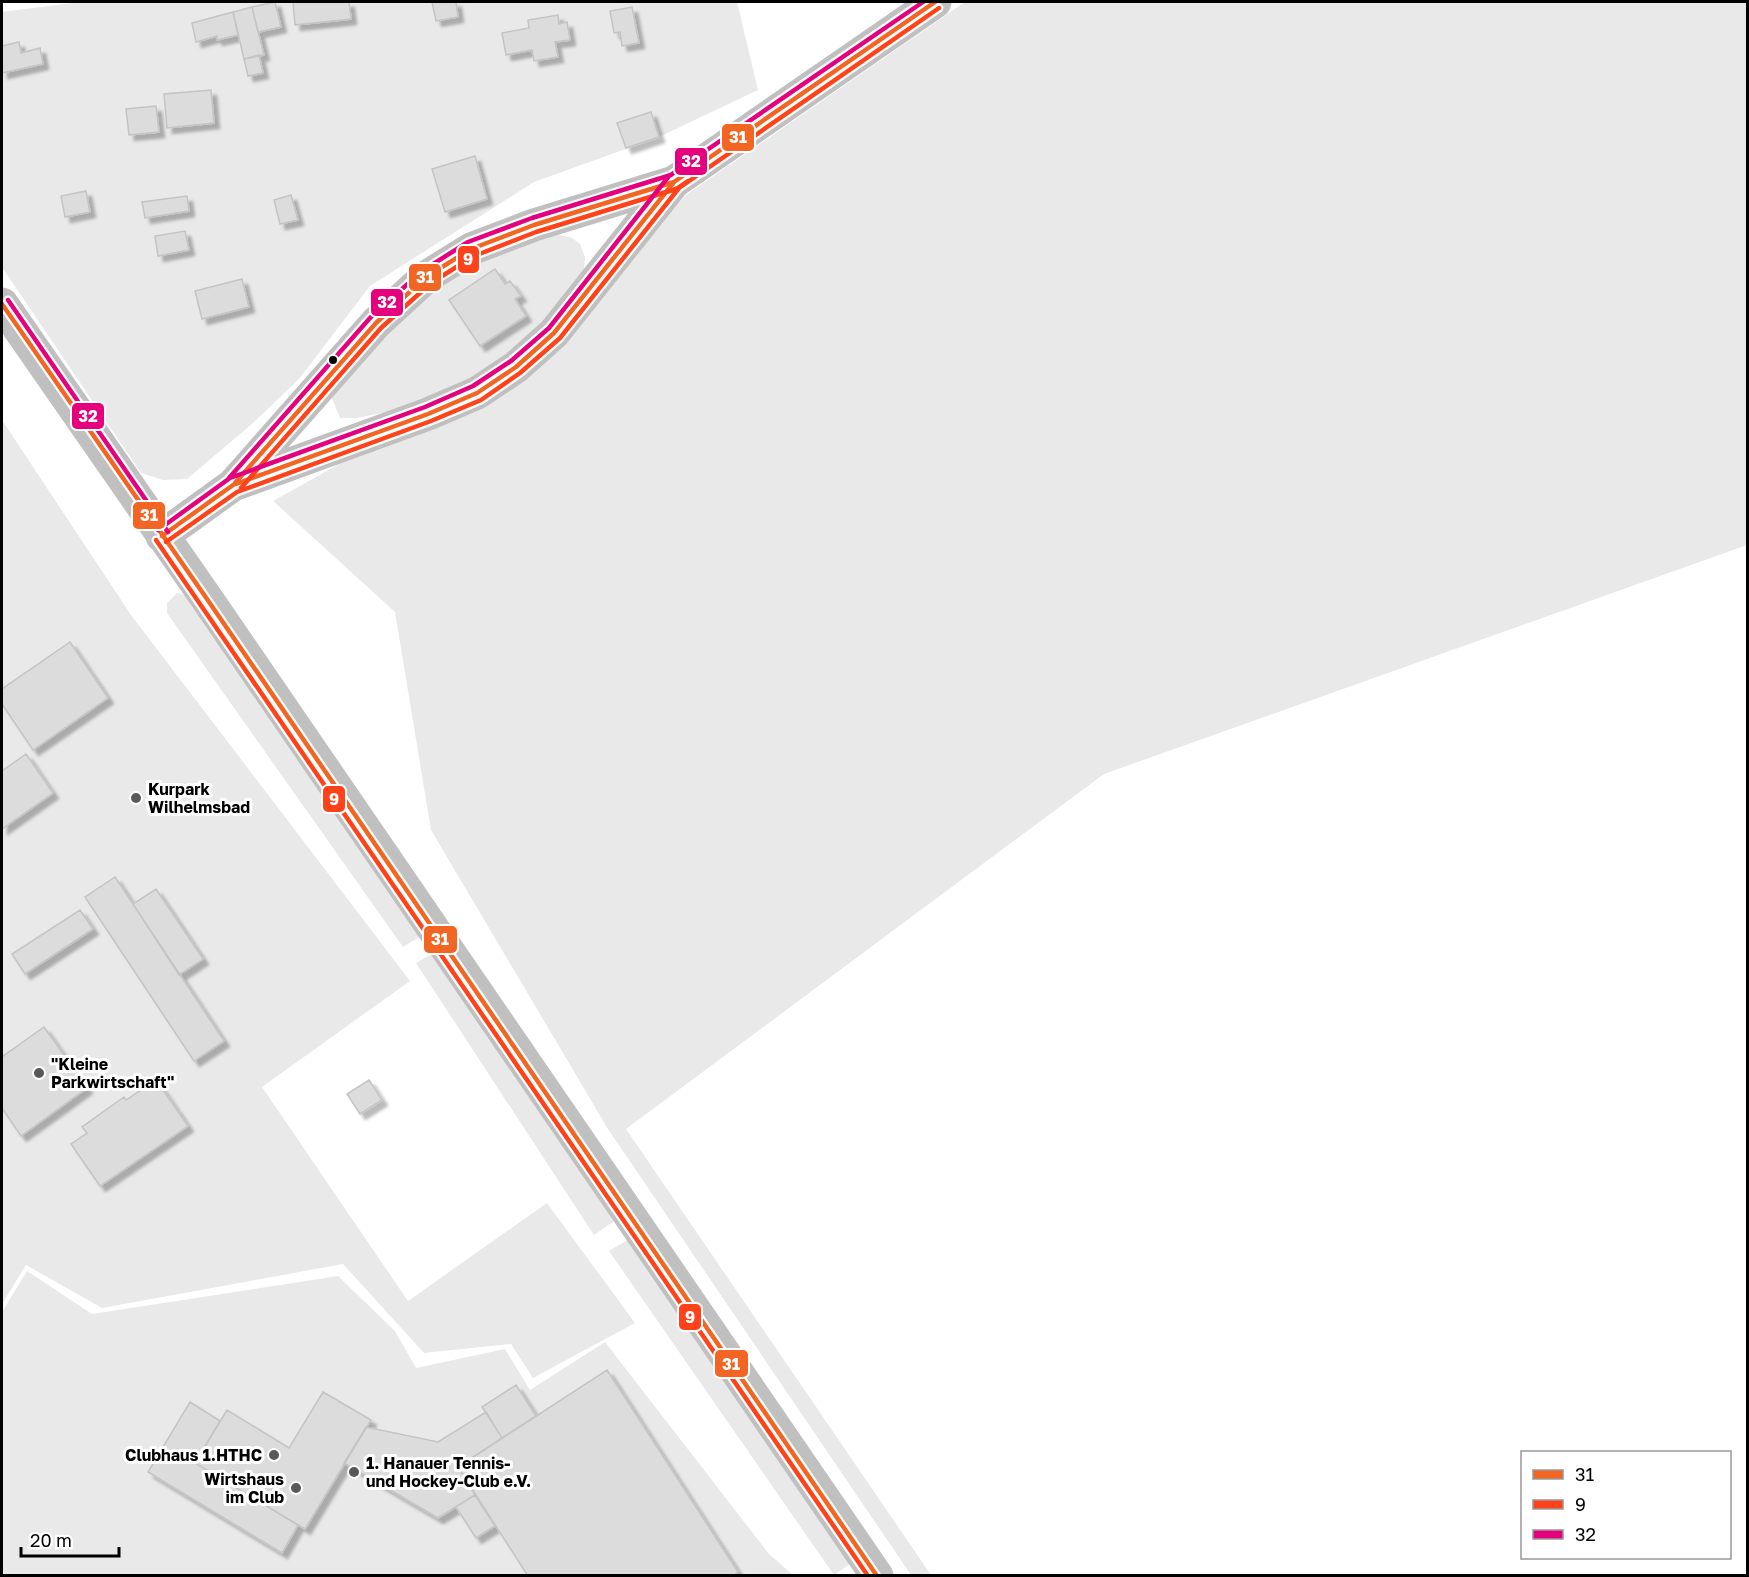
<svg xmlns="http://www.w3.org/2000/svg" width="1749" height="1577" font-family="'Golos Text',sans-serif">
<style>
.green{fill:#e9e9e9}
.building{fill:#dcdcdc;stroke:#c4c4c4;stroke-width:1.5;filter:url(#shadow)}
.lines{fill:none;stroke-linecap:round;stroke-linejoin:round}
.secondary{stroke:#c0c0c0;stroke-width:33}
.bus-1-casing{stroke:#fff;stroke-width:9}
.bus-2-casing{stroke:#fff;stroke-width:9}
.bus-3-casing{stroke:#fff;stroke-width:9}
.bus-1{stroke:#f26522;stroke-width:4.5}
.bus-2{stroke:#ff421a;stroke-width:4.5}
.bus-3{stroke:#e5007d;stroke-width:4.5}
.bus-dot{fill:#000;stroke:#fff;stroke-width:2}
.poi-dot{fill:#595959;stroke:#fff;stroke-width:2}
.labels{text-anchor:middle;dominant-baseline:central;stroke-width:6;stroke-linejoin:round;paint-order:stroke}
.poi-label{font-size:16px;font-weight:bold;fill:#000;stroke:#fff;text-anchor:start}
.line-badge{stroke:#fff;stroke-width:2}
.badge-label{font-size:16px;text-anchor:middle;font-weight:bold;fill:#fff}
</style>
<defs>
<filter id="shadow"><feDropShadow dx="5.5" dy="5.5" stdDeviation="1.5" flood-color="#0004"/></filter>
</defs>
<rect width="100%" height="100%" fill="#fff"/>
<!-- green -->
<path class="green" d="M81 2H737L758 90 659 137 534 182 370 286 299 379 253 423 187 479 163 480 141 473 2 267V12Z
M965 2H1747V545L1104 774 626 1129 931 1575H911L608 1129 431 830 395 612 273 501 359 453 457 415 638 245 686 195Z
M553 233 572 238 580 244 585 257 583 279 512 355 425 405 356 418H340L331 396 347 369 472 258Z
M2 420 131 615 410 981 262 1087 408 1301 547 1203 635 1323 533 1378 511 1344 424 1353 343 1264 102 1308 26 1265 2 1304Z
M177 593 189 596 421 936 403 947 167 613V603Z
M433 953 617 1219 594 1235 416 963Z
M629 1239 853 1562 834 1575 609 1251Z
M27 1271 92 1314 338 1276 395 1331 416 1368 505 1349 530 1390 605 1342 769 1554 793 1575 2 1576V1312Z"/>
<!-- building -->
<path class="building" d="M275 2 281 27 258 32 252 7Z
M293 2H349L351 19 295 25Z
M432 2H456L458 17 436 21Z
M252 7 264 55 244 59 233 12Z
M632 7 639 43 622 46 620 32 614 33 610 11Z
M233 12 238 35 217 40V36L196 42 192 23Z
M558 15 559 24 567 22 570 40 555 42 558 57 534 61 532 50 506 55 502 33 529 28 528 20Z
M19 42 21 53 40 48 43 64 2 73V46Z
M259 55 263 73 248 76 244 59Z
M211 90 214 123 167 128 164 94Z
M156 106 159 132 129 135 126 109Z
M651 112 659 137 626 148 617 123Z
M475 156 487 199 445 212 432 169Z
M86 191 90 212 65 217 61 196Z
M291 195 298 220 280 224 274 200Z
M187 196 189 211 145 218 142 202Z
M185 231 189 250 158 256 155 236Z
M495 269 505 284 510 281 521 296 515 299 526 316 480 346 449 300Z
M242 279 249 307 202 319 195 291Z
M70 642 108 698 33 750 2 704V689Z
M26 754 53 793 2 829V771Z
M115 877 224 1041 194 1061 85 897Z
M156 889 203 959 179 975 133 904Z
M80 910 93 929 25 974 12 954Z
M44 1027 87 1088 21 1136 2 1108V1057Z
M156 1080 188 1126 100 1186 71 1144 87 1133 82 1127 124 1097 126 1100Z
M369 1080 382 1100 360 1114 347 1094Z
M607 1370 738 1572 733 1576H528L458 1467Z
M516 1385 536 1416 502 1438 482 1407Z
M323 1392 371 1420 305 1529 195 1463 227 1410 289 1448Z
M190 1402 220 1421 195 1463 298 1525 282 1553 148 1472Z
M486 1412 502 1438 458 1467 475 1495 438 1518 344 1463 366 1427 438 1442Z
M475 1495 495 1526 476 1538 456 1507Z"/>
<g class="lines">
<!-- secondary -->
<path class="secondary" d="M2 304 207 599 877 1576
M233 485 428 414 477 393 516 367 554 333 674 182 935 2
M162 536 233 485 376 323 426 277 471 249 534 225 674 182"/>
<!-- bus-1 casing -->
<g class="bus-1-casing">
<path id="bus-1" d="M2 304 207 599 877 1576
M235 483 376 323 426 277 471 249 534 225 674 182 684 175
M162 536 233 485 428 414 477 393 516 367 554 333 674 182 935 2"/>
</g>
<!-- bus-2 casing -->
<g class="bus-2-casing">
<path id="bus-2" d="M241 488 381 328 431 283 474 256 536 232 676 189 688 181
M156 540 868 1576
M166 542 237 492 431 421 481 400 520 373 560 338 679 188 939 8"/>
</g>
<!-- bus-3 casing -->
<g class="bus-3-casing">
<path id="bus-3" d="M8 300 168 532
M229 478 370 318 422 271 468 242 532 218 671 175 680 169
M158 530 230 478 425 407 473 386 511 361 549 328 669 176 923 2"/>
</g>
<!-- bus-1 -->
<use href="#bus-1" class="bus-1"/>
<!-- bus-2 -->
<use href="#bus-2" class="bus-2"/>
<!-- bus-3 -->
<use href="#bus-3" class="bus-3"/>
</g>
<!-- markers -->
<circle class="bus-dot" cx="333" cy="360" r="5"/>
<g class="poi-dot">
<circle cx="136" cy="798" r="6"/>
<circle cx="39" cy="1073" r="6"/>
<circle cx="274" cy="1455" r="6"/>
<circle cx="354" cy="1472" r="6"/>
<circle cx="296" cy="1488" r="6"/>
</g>
<g class="labels">
<!-- poi labels -->
<g class="poi-label">
<text x="148" y="789">Kurpark<tspan x="148" dy="18">Wilhelmsbad</tspan></text>
<text x="51" y="1064">"Kleine<tspan x="51" dy="18">Parkwirtschaft"</tspan></text>
<text x="262" y="1455" text-anchor="end">Clubhaus 1.HTHC</text>
<text x="366" y="1463">1. Hanauer Tennis-<tspan x="366" dy="18">und Hockey-Club e.V.</tspan></text>
<text x="284" y="1479" text-anchor="end">Wirtshaus<tspan x="284" dy="18">im Club</tspan></text>
</g>
</g>
<g class="line-badge">
<rect x="721" y="123" width="34" height="29" rx="6" fill="#f26522"/>
<rect x="674" y="147" width="34" height="29" rx="6" fill="#e5007d"/>
<rect x="457" y="245" width="23" height="29" rx="6" fill="#ff421a"/>
<rect x="408" y="263" width="34" height="29" rx="6" fill="#f26522"/>
<rect x="370" y="288" width="34" height="29" rx="6" fill="#e5007d"/>
<rect x="71" y="402" width="34" height="28" rx="6" fill="#e5007d"/>
<rect x="132" y="501" width="34" height="29" rx="6" fill="#f26522"/>
<rect x="322" y="785" width="24" height="28" rx="6" fill="#ff421a"/>
<rect x="423" y="925" width="35" height="29" rx="6" fill="#f26522"/>
<rect x="678" y="1303" width="24" height="28" rx="6" fill="#ff421a"/>
<rect x="714" y="1349" width="35" height="29" rx="6" fill="#f26522"/>
</g>
<g class="badge-label">
<text x="738" y="143">31</text>
<text x="691" y="167">32</text>
<text x="468" y="265">9</text>
<text x="425" y="283">31</text>
<text x="387" y="308">32</text>
<text x="88" y="422">32</text>
<text x="149" y="521">31</text>
<text x="334" y="805">9</text>
<text x="440" y="945">31</text>
<text x="690" y="1323">9</text>
<text x="731" y="1370">31</text>
</g>
<!-- border -->
<rect width="1749" height="1577" fill="none" stroke="#000000" stroke-width="6"/>
<!-- legend -->
<rect x="1521" y="1451" width="210" height="108" fill="#ffffff" stroke="#999999" stroke-width="1.5"/>
<rect x="1533" y="1470" width="30" height="9" fill="#f26522" stroke="#999999" stroke-width="1.5"/>
<text x="1575" y="1481" font-size="18" fill="#000000">31</text>
<rect x="1533" y="1500" width="30" height="9" fill="#ff421a" stroke="#999999" stroke-width="1.5"/>
<text x="1575" y="1511" font-size="18" fill="#000000">9</text>
<rect x="1533" y="1530" width="30" height="9" fill="#e5007d" stroke="#999999" stroke-width="1.5"/>
<text x="1575" y="1541" font-size="18" fill="#000000">32</text>
<!-- scale -->
<path d="M21 1547v9h98v-9" fill="none" stroke="#000000" stroke-width="3"/>
<text x="30" y="1547" font-size="18" fill="#000000" stroke="#ffffff" stroke-width="4.5" paint-order="stroke">20 m</text>
</svg>
